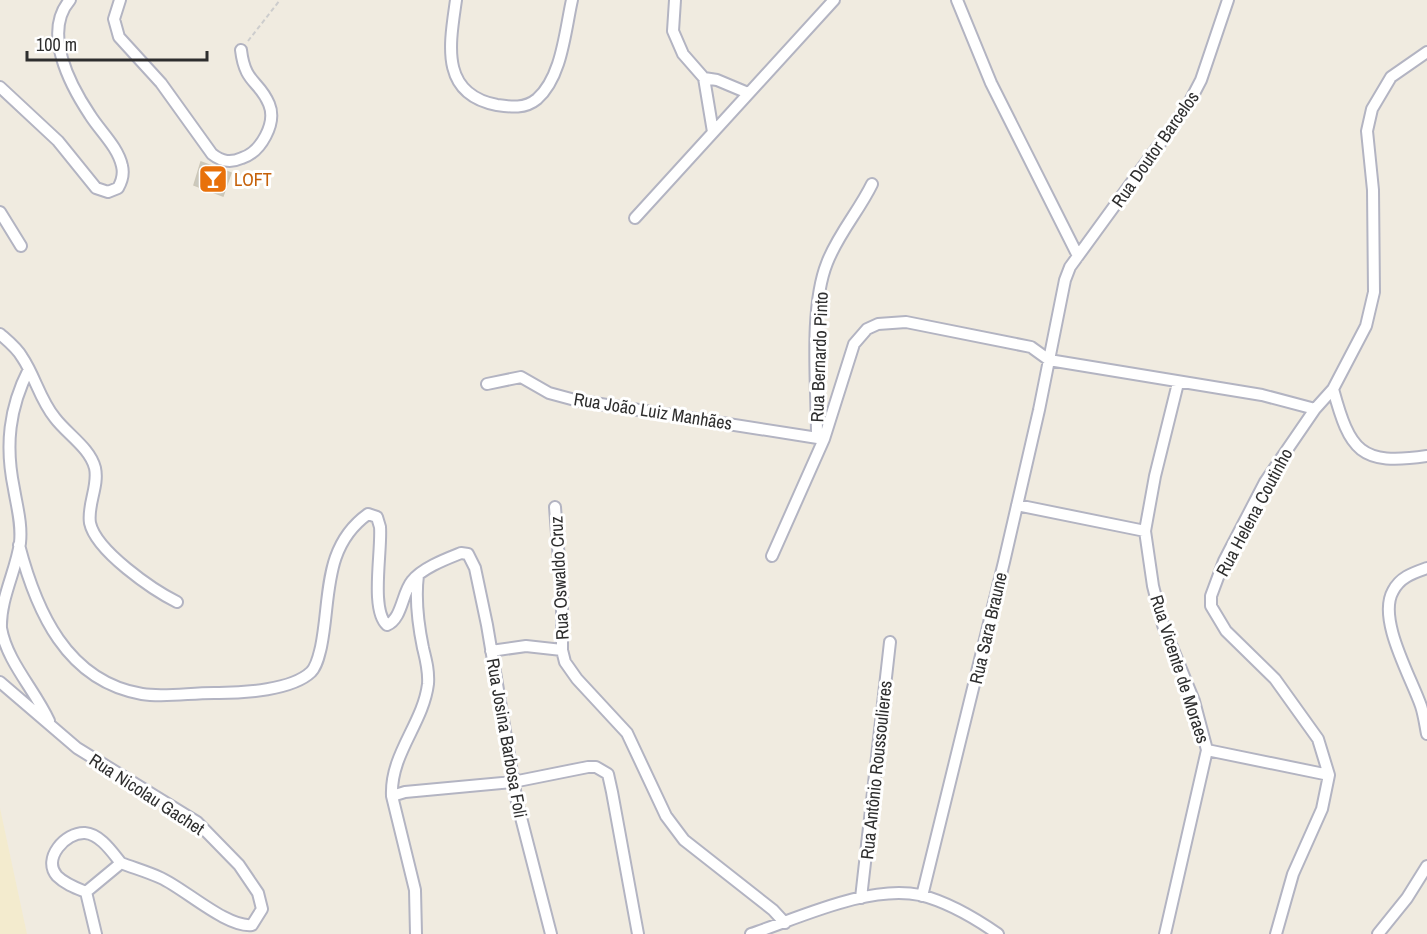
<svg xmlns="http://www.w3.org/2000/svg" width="1427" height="934" font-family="'Archivo Narrow',sans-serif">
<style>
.education{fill:#f3ebce}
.building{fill:#cbc9be;stroke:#ccc7b8;stroke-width:1.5}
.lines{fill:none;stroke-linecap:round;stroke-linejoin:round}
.street-casing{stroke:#b3b4c2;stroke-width:14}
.path{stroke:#cdcdcd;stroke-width:2;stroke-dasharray:4.5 3;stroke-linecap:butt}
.street{stroke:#fff;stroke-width:10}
.labels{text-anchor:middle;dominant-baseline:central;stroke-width:6;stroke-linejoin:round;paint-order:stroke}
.street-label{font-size:18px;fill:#2e2e2e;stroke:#fff}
.food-label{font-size:18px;fill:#c56008;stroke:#fff;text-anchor:start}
</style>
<rect width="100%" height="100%" fill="#f0ebe0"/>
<!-- education -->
<path class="education" d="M0 808 27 934H0Z"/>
<!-- building -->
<path class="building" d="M201 162 231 173 223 196 194 185Z"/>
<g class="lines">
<!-- street casing -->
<g class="street-casing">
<path id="street" d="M120 0 114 19 119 37 161 83 212 154C222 162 231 163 242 158 261 152 277 123 269 104 259 80 245 84 241 50
M456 0C450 43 439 94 497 105 511 107 525 109 537 99 562 77 565 31 572 0
M675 0 673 31 683 54 704 78 713 132
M957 0 991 83 1078 256
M704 78 717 80 748 93
M0 87 58 141 96 188 108 192 118 188C122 181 124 174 122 166 118 147 100 131 90 115 70 85 42 32 70 0
M0 212 21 246
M635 218 834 0
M0 334C8 341 17 348 22 357 35 376 40 400 55 418 67 434 90 448 95 468 99 486 87 505 90 523 96 551 153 590 177 602
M29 369C9 408 5 446 14 489 17 507 22 524 20 543 16 571 0 599 1 628 7 662 35 690 49 721
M487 384 521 377 549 393 575 400 824 439
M1333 389C1350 451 1360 466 1427 456
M817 436C817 387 809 308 827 263 838 234 859 211 872 184
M1017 505 1145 531 1153 586 1163 625 1194 701 1207 750 1165 934
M555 507 562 600V650L565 662 577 679 627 733 666 816 684 840 773 910 785 923
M1145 531 1155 476 1178 383
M19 545C36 610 66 681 142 694 166 698 194 692 219 693 244 693 292 690 311 672 317 666 319 655 321 647 331 599 322 547 368 514L377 517 380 527C382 551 370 610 387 625 402 619 402 593 412 581 422 568 446 559 461 553L468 554 475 568 487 625 517 802 551 934
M772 556 824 439 854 344 867 329 878 324 906 322 1031 347 1049 360 1262 395 1315 409
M1427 568C1413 573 1400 577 1393 591 1377 619 1411 677 1421 706 1424 715 1425 724 1427 734
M491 651 526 646 562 650
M0 682 77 748 197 822 239 865 258 893 262 909 252 925C227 928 185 889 161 878 148 872 134 868 121 863
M1207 750 1329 775
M392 796 405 792 513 782 588 767H596L608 774 612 792 638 934
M86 892C76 888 65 884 57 876 42 859 65 832 85 833 100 834 112 852 121 863
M86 892 121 863
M86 892 96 934
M922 896 1004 562 1039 410 1065 280 1070 267 1188 105 1201 80 1228 0
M861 898 890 642
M416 934 415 890 392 796C390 754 423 724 428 684 429 671 426 660 423 648 418 624 415 599 418 575
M751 934C799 918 870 884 920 895 948 902 975 918 998 934
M1276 934 1293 874 1322 809 1329 775 1318 739 1275 679 1226 631 1211 606V596L1224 561 1265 482 1315 409 1333 389 1366 326 1374 292 1373 190 1367 131 1372 109 1391 77 1427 52
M1378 934 1407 898 1427 866"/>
</g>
<!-- path -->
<path class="path" d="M248 41 280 0"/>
<!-- street -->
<use href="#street" class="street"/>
</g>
<!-- icons -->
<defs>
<g id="bar-square" transform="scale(1.5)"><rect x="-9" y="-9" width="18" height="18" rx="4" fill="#e8710a" stroke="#fff"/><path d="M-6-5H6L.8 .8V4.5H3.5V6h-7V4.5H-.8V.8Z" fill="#fff"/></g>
</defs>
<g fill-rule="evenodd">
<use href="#bar-square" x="213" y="179"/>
</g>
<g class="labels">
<!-- street labels -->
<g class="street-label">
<text transform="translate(1155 149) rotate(-55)">Rua Doutor Barcelos</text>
<text transform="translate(819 357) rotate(-88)">Rua Bernardo Pinto</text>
<text transform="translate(653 411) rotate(9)">Rua João Luiz Manhães</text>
<text transform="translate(1254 512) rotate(-62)">Rua Helena Coutinho</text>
<text transform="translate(559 578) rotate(-93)">Rua Oswaldo Cruz</text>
<text transform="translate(988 628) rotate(-77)">Rua Sara Braune</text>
<text transform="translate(1180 669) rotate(72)">Rua Vicente de Moraes</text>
<text transform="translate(507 738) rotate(80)">Rua Josina Barbosa Foli</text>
<text transform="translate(876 770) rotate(-84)">Rua Antônio Roussoulieres</text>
<text transform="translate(147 794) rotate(33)">Rua Nicolau Gachet</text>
</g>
<!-- food labels -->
<g class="food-label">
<text x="234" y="179">LOFT</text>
</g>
</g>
<!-- scale -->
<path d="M27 51v9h180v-9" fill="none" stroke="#2e2e2e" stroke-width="3"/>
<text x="36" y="51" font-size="18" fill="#2e2e2e" stroke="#ffffff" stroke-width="4.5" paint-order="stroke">100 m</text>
</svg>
